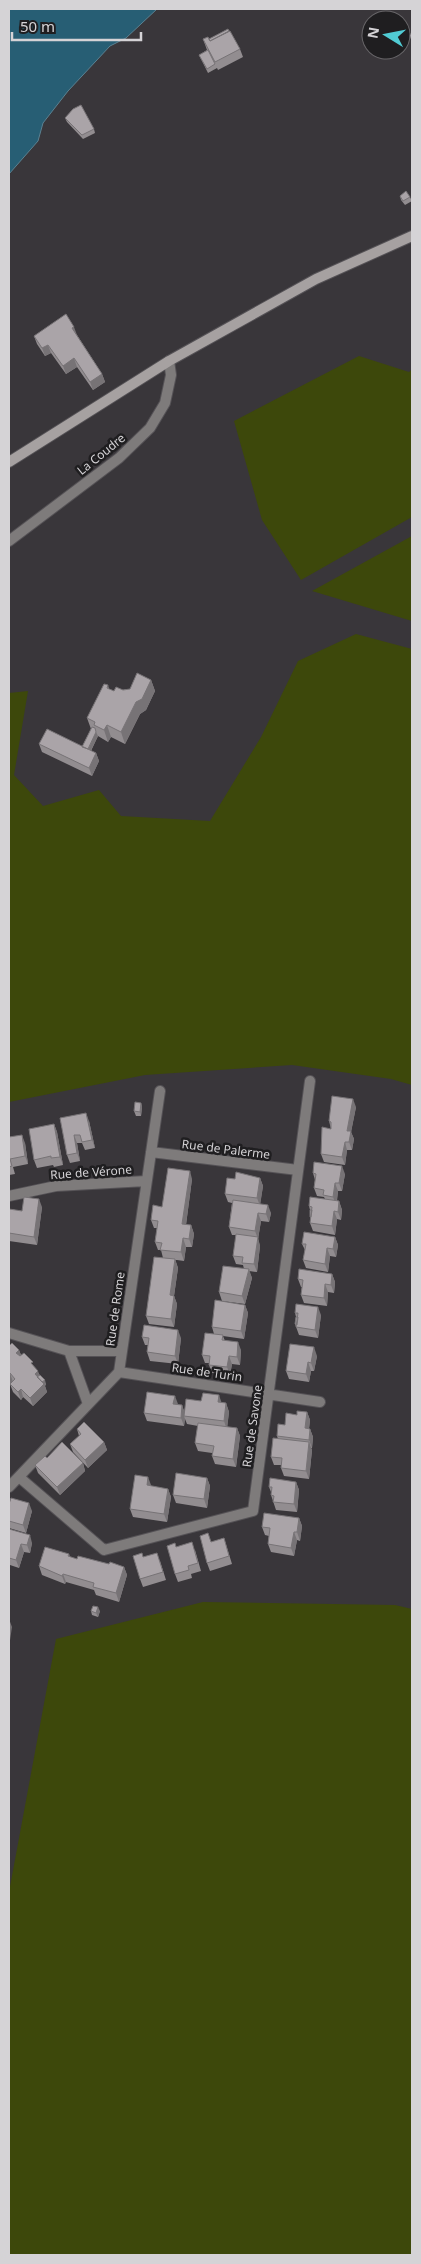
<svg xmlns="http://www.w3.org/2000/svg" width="421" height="2264" font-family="'Noto Sans',sans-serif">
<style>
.green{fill:#3d480b}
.water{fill:#275e74;stroke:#5b8191}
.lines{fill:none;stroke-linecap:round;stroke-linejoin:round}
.street-casing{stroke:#555256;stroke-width:12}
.secondary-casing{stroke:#555256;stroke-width:12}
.street{stroke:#7e7b7b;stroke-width:10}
.secondary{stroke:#a6a1a1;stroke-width:10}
.wall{fill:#928d90}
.shaded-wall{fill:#777376}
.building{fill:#aaa4a8;stroke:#777376}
.labels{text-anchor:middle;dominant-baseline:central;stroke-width:5;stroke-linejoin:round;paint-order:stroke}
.street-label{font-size:12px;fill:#d5d3d6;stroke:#1f1e20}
</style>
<rect width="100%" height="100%" fill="#39363a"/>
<!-- green -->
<path class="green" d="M359 356 409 372 412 369V517L301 580 262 520 234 421Z
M412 536V621L312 591Z
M356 634 412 649V1085L391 1079 292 1065 145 1075 9 1102V693L28 691 14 775 43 806 99 790 121 816 210 821 261 737 298 661Z
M203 1602 395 1605 412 1609V2255H9V1892L56 1639Z"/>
<!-- water -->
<path class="water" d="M9 9H157L126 38 110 46 68 91 43 123 38 141 9 174Z"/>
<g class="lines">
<!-- street casing -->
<g class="street-casing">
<path id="street" d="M9 541 119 458 150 428 165 403 171 375 169 361
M151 1152 298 1170
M9 1196 56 1186 146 1181
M9 1333 69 1351H121
M69 1351 88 1404
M119 1372 320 1402
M19 1477 104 1550 253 1511 310 1081
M9 1487 119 1372 160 1091"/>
</g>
<!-- secondary casing -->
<g class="secondary-casing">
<path id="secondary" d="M9 462 169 361 316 279 412 236"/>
</g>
<!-- street -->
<use href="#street" class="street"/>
<!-- secondary -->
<use href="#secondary" class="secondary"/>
</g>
<!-- wall -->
<path class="wall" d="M203 39H209L240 49 243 57 218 70 217 68 208 73 199 55 207 50Z
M65 118 94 129 95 133 83 139 67 122Z
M400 196 410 197 412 201 405 205 401 200Z
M77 335 102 374 105 382 93 390 77 367 66 374 51 353 45 356 37 344 34 336Z
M151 680 155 691 146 710 140 714 125 744 111 737 108 742 98 736 91 751 96 753 99 761 92 776 42 752 39 744 82 747 91 729 87 718 108 685 109 689 114 691 130 689Z
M141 1103 142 1107 141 1116H136L134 1111Z
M356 1107 351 1132 354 1139 352 1150H347L345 1165 324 1162 321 1154 331 1129 329 1121Z
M60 1118 89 1121 95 1148 85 1150 82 1143H77L80 1161 70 1163 67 1155Z
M54 1124 57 1132 63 1165 54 1167 53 1165 37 1168 34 1160Z
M9 1137 25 1143 28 1164 13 1167 15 1174 9 1175Z
M313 1173 345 1174 342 1191H338L337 1201H339L342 1210 341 1220 337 1219 335 1235 313 1231 310 1223 311 1220 310 1217V1210L309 1206 325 1199 324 1197 317 1196 314 1188 315 1180Z
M260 1178 263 1186 260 1204 271 1213 269 1222 261 1221 258 1239 260 1246 257 1272 249 1271 252 1278 245 1304 222 1301 219 1292 244 1269 243 1265 236 1264 233 1256 236 1235H232L229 1227 232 1203 228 1202 225 1194 235 1179Z
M192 1179 186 1225H191L194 1234 192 1247H186L184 1261 163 1258 161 1250H158L155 1242 157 1228H154L151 1220 162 1207Z
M42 1207 37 1245 9 1241V1209L22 1211Z
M335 1237 338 1245 336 1257 330 1256 328 1272 306 1268 303 1260 305 1250 302 1244Z
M175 1259 178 1268 174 1296 177 1304 174 1327 149 1324 146 1316Z
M332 1274 335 1282 334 1293 328 1292 327 1306 304 1303 301 1295 302 1287H301L298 1279Z
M245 1305 248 1313 244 1339 223 1336 225 1341 241 1350 240 1365 232 1364 230 1375 212 1373 209 1365V1363H205L202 1355 214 1334 212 1327Z
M295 1313 321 1315 318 1338 299 1335 295 1324 296 1317Z
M142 1337 181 1338 178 1364 150 1361 147 1352 148 1345H145Z
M9 1345 19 1350 21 1355 34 1367 46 1384 45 1386 47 1392 33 1406 23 1397 21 1400 13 1392 10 1384Z
M317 1356 314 1371H311L309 1382 289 1379 286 1371Z
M201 1401 226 1403 229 1412 227 1427 237 1428 240 1436 236 1467 215 1464 212 1456V1453L198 1451 195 1443 198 1426 187 1424 185 1419 184 1426 147 1421 144 1413 182 1405 184 1411Z
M307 1412 310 1420 309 1429H310L313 1437 312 1448H311L312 1450 309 1479 284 1476 281 1468V1465H274L271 1457 278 1439 277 1436 285 1425 297 1415Z
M77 1429 104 1442 107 1450 88 1468 73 1452 70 1444 79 1436Z
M83 1463 85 1471 60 1495 38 1473 35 1465Z
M207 1478 210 1486 207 1508 176 1503 173 1495Z
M296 1482 299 1490 297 1512 276 1510 271 1495V1492L269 1487Z
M151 1485V1486L168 1489 171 1497 167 1522 133 1517 130 1509Z
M9 1504 32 1511 26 1533 9 1528Z
M299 1518 302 1526 300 1541 297 1540 294 1556 271 1552 268 1544 269 1536 265 1535 262 1527Z
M9 1529 32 1543 30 1553 24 1552 19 1568 10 1565 9 1563Z
M224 1538 232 1564 210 1571 207 1563 211 1542Z
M176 1547 195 1550 201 1571 191 1574 192 1578 178 1582 175 1574Z
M69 1554 70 1557 77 1559 124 1567 127 1575 119 1602 96 1595 94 1590 66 1582 65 1584 42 1575 39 1566Z
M143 1557 160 1561 166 1580 143 1587 140 1579Z
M91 1611H100L98 1617 92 1615Z"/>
<!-- shaded-wall -->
<path class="shaded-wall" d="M74 327 77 335 75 337 72 328Z
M48 345 51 353 45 356 42 348Z
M74 358 77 367 66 374 63 366Z
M102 374 105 382 93 390 90 382Z
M151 680 155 691 146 710 140 714 125 744 121 732 136 702Z
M107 725 111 737 108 742 104 730Z
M96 732 98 736 88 756 87 752Z
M96 753 99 761 92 776 89 768Z
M353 1099 356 1107 351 1132 354 1139 352 1150 349 1142 347 1131Z
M141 1103 142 1107 141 1116 140 1112Z
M86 1113 89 1121 95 1148 92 1140Z
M54 1124 57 1132 63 1165 60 1157Z
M22 1135 25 1143 28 1164 25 1156Z
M74 1135 77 1143 80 1161 77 1153Z
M345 1142 347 1150 345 1165 342 1157Z
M342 1166 345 1174 342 1191 339 1183Z
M190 1171 192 1179 185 1232 182 1224Z
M260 1178 263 1186 260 1206 257 1198Z
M335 1183 338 1191 336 1205 333 1197Z
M39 1199 42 1207 37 1245 34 1237Z
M339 1201 342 1210 341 1220 338 1212Z
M268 1205 271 1213 269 1222 266 1214Z
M334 1211 337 1219 335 1235 332 1226Z
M258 1213 261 1221 258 1239 255 1231Z
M191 1225 194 1234 192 1247 189 1239Z
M258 1237 260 1246 257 1272 254 1264Z
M335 1237 338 1245 336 1257 333 1249Z
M183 1238 186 1247 184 1261 181 1252Z
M327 1248 330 1256 328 1272 325 1264Z
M175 1259 178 1268 174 1296 177 1304 174 1327 171 1319 170 1295Z
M249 1269 252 1278 245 1304 242 1296Z
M332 1274 335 1282 334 1293 331 1285Z
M325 1284 328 1292 327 1306 324 1298Z
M245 1305 248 1313 244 1339 241 1331Z
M318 1307 321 1315 318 1338 315 1330Z
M178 1330 181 1338 178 1364 175 1356Z
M238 1342 241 1350 240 1365 237 1357Z
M314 1347 317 1356 314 1371 311 1363Z
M19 1350 22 1358 16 1353Z
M229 1356 232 1364 230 1375 227 1367Z
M308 1362 311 1371 309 1382 306 1374Z
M38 1371 41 1379 36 1378 35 1374Z
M10 1373 13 1382 9 1385V1374Z
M45 1380 46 1384 45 1386 47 1392 33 1406 30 1398 41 1384Z
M21 1389 23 1397 21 1400 18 1392Z
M219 1395 222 1404 218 1402Z
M175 1396 178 1404 176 1412 173 1404Z
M226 1403 229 1412 227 1430 224 1421Z
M182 1405 185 1414 184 1416 185 1419 184 1426 181 1418Z
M307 1412 310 1420 308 1436 305 1428Z
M237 1428 240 1436 236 1467 233 1459Z
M310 1429 313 1437 312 1448 309 1440Z
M104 1442 107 1450 88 1468 85 1460Z
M309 1442 312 1450 309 1479 306 1471Z
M83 1463 85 1471 60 1495 57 1487Z
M148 1477 151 1485 150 1494 147 1485Z
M207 1478 210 1486 207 1508 204 1499Z
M296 1482 299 1490 297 1512 294 1504Z
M168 1489 171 1497 167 1522 164 1514Z
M29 1503 32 1511 26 1533 23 1525Z
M299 1518 302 1526 300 1541 297 1532Z
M294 1532 297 1540 294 1556 291 1548Z
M30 1535 32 1543 30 1553 27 1545Z
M21 1544 24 1552 19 1568 16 1560Z
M124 1567 127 1575 119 1602 116 1593Z
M63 1574 66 1582 65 1584 62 1576Z
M98 1607 100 1611 98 1617 96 1613Z
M9 1619 12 1627 9 1647Z"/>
<!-- building -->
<path class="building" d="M228 29 229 31 210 41 209 39Z
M230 31 240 49 215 62 203 39 208 37 210 41Z
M412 33V40L409 35Z
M208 50 215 64 207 69 199 55Z
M81 105 94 129 82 135 65 118 73 109Z
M406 191 410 197 403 201 400 196Z
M66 314 74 327 72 328 102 374 90 382 74 358 63 366 48 345 42 348 34 336Z
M137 673 151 680 142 699 136 702 121 732 107 725 104 730 94 725 95 722 87 718 104 684 108 685 107 688 114 691 116 687 123 690 130 689Z
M92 727 95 728 96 732 88 749 82 747Z
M47 729 96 753 89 768 39 744Z
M332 1096 353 1099 347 1131H351L349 1142H345L342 1157 321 1154 322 1127 331 1129V1122L329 1121Z
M135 1102 141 1103 140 1112 134 1111Z
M86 1113 92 1140 82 1142 80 1135H74L77 1153 67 1155 60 1118Z
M54 1124 60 1157 51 1158V1156L34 1160 29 1129Z
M22 1135 25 1156 10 1159 12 1166 9 1167V1137Z
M314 1162 342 1166 339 1183H335L333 1197 323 1195 324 1190 314 1188 316 1174 313 1173Z
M168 1168 190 1171 182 1224 191 1225 189 1239 183 1238 181 1252 160 1250 162 1243 155 1242 158 1221 151 1220 153 1205 162 1207Z
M236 1172 260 1178 257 1198 225 1194 227 1178 235 1179Z
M24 1197 39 1199 34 1237 9 1233V1209L22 1211Z
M310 1197 339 1201 338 1212 334 1211 332 1226 310 1223 312 1207 309 1206Z
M233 1200 268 1205 266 1214 258 1213 255 1231 229 1227Z
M310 1210H312L311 1217H310Z
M304 1232 335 1237 333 1249 327 1248 325 1264 303 1260 306 1244H302Z
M236 1234 258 1237 254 1264 242 1263 243 1257 233 1256Z
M154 1257 175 1259 170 1295 174 1296 171 1319 146 1316Z
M223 1266 249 1269 242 1296 219 1292Z
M299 1269 332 1274 331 1285 325 1284 324 1298 301 1295 303 1280 298 1279Z
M215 1300 245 1305 241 1331 212 1327Z
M296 1304 318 1307 315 1330 296 1327 298 1313H295Z
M296 1317H298L297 1325 295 1324Z
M144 1325 178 1330 175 1356 147 1352 149 1338 142 1337Z
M205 1333 223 1335 222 1340 238 1342 237 1357 229 1356 227 1367 209 1365 210 1356 202 1355Z
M12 1343 19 1350 16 1353 20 1356 24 1353 33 1362 31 1363 38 1371 35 1374 44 1384 30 1398 21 1389 18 1392 10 1384 15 1379 10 1373 9 1374V1345V1346Z
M290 1344 314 1347 311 1363 308 1362 306 1374 286 1371Z
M40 1375 45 1380 42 1382 37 1377Z
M147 1392 175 1396 173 1404 182 1405 181 1418 144 1413Z
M203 1393 219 1395 218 1402 226 1403 224 1421 184 1416 186 1399 201 1401Z
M297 1411 307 1412 305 1428 310 1429 309 1440 277 1436 278 1424 285 1425 286 1413 297 1415Z
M84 1422 104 1442 85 1460 70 1444 81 1434 77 1429Z
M198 1423 237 1428 233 1459 212 1456 214 1446 195 1443Z
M273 1438 309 1442 306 1471 281 1468 282 1458 271 1457Z
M62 1442 83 1463 57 1487 35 1465 45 1456 47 1458Z
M176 1473 207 1478 204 1499 173 1495Z
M135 1475 148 1477 147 1485 168 1489 164 1514 130 1509Z
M270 1478 296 1482 294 1504 273 1502 274 1496 271 1495 272 1487H269Z
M11 1498 29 1503 23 1525 9 1521V1504Z
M264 1513 299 1518 297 1532H294L291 1548 268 1544 270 1528 262 1527Z
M9 1529 30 1535 27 1545 21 1544 16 1560 9 1558Z
M208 1533 211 1542 224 1538 229 1556 207 1563 200 1536Z
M192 1542 198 1563 188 1566 189 1570 175 1574 167 1546 175 1543 176 1547Z
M45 1547 69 1554 68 1556 77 1559 78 1556 109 1564 110 1562 124 1567 116 1593 93 1587 94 1583 63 1574 62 1576 39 1566Z
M142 1553 143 1557 157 1553 163 1572 140 1579 133 1556Z
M93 1606 98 1607 96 1613 91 1611Z"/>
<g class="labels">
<!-- street labels -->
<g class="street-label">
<text transform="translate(101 454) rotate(-39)">La Coudre</text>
<text transform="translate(226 1149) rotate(7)">Rue de Palerme</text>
<text transform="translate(91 1172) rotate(-4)">Rue de Vérone</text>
<text transform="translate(115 1309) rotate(-82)">Rue de Rome</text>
<text transform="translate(207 1372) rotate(8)">Rue de Turin</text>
<text transform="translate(252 1426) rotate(-82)">Rue de Savone</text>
</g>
</g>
<!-- border -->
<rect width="421" height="2264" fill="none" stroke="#d5d3d6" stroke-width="20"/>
<!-- north arrow -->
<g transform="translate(386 35) rotate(280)"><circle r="24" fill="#1f1e20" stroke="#686669"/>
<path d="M0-4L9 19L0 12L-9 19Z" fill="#51ccd4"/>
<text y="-8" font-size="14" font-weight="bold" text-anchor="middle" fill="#d5d3d6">N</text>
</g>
<!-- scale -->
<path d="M12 32v8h129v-8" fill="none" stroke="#d5d3d6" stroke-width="2.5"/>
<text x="20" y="32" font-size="15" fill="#d5d3d6" stroke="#1f1e20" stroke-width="4" paint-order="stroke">50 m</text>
</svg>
